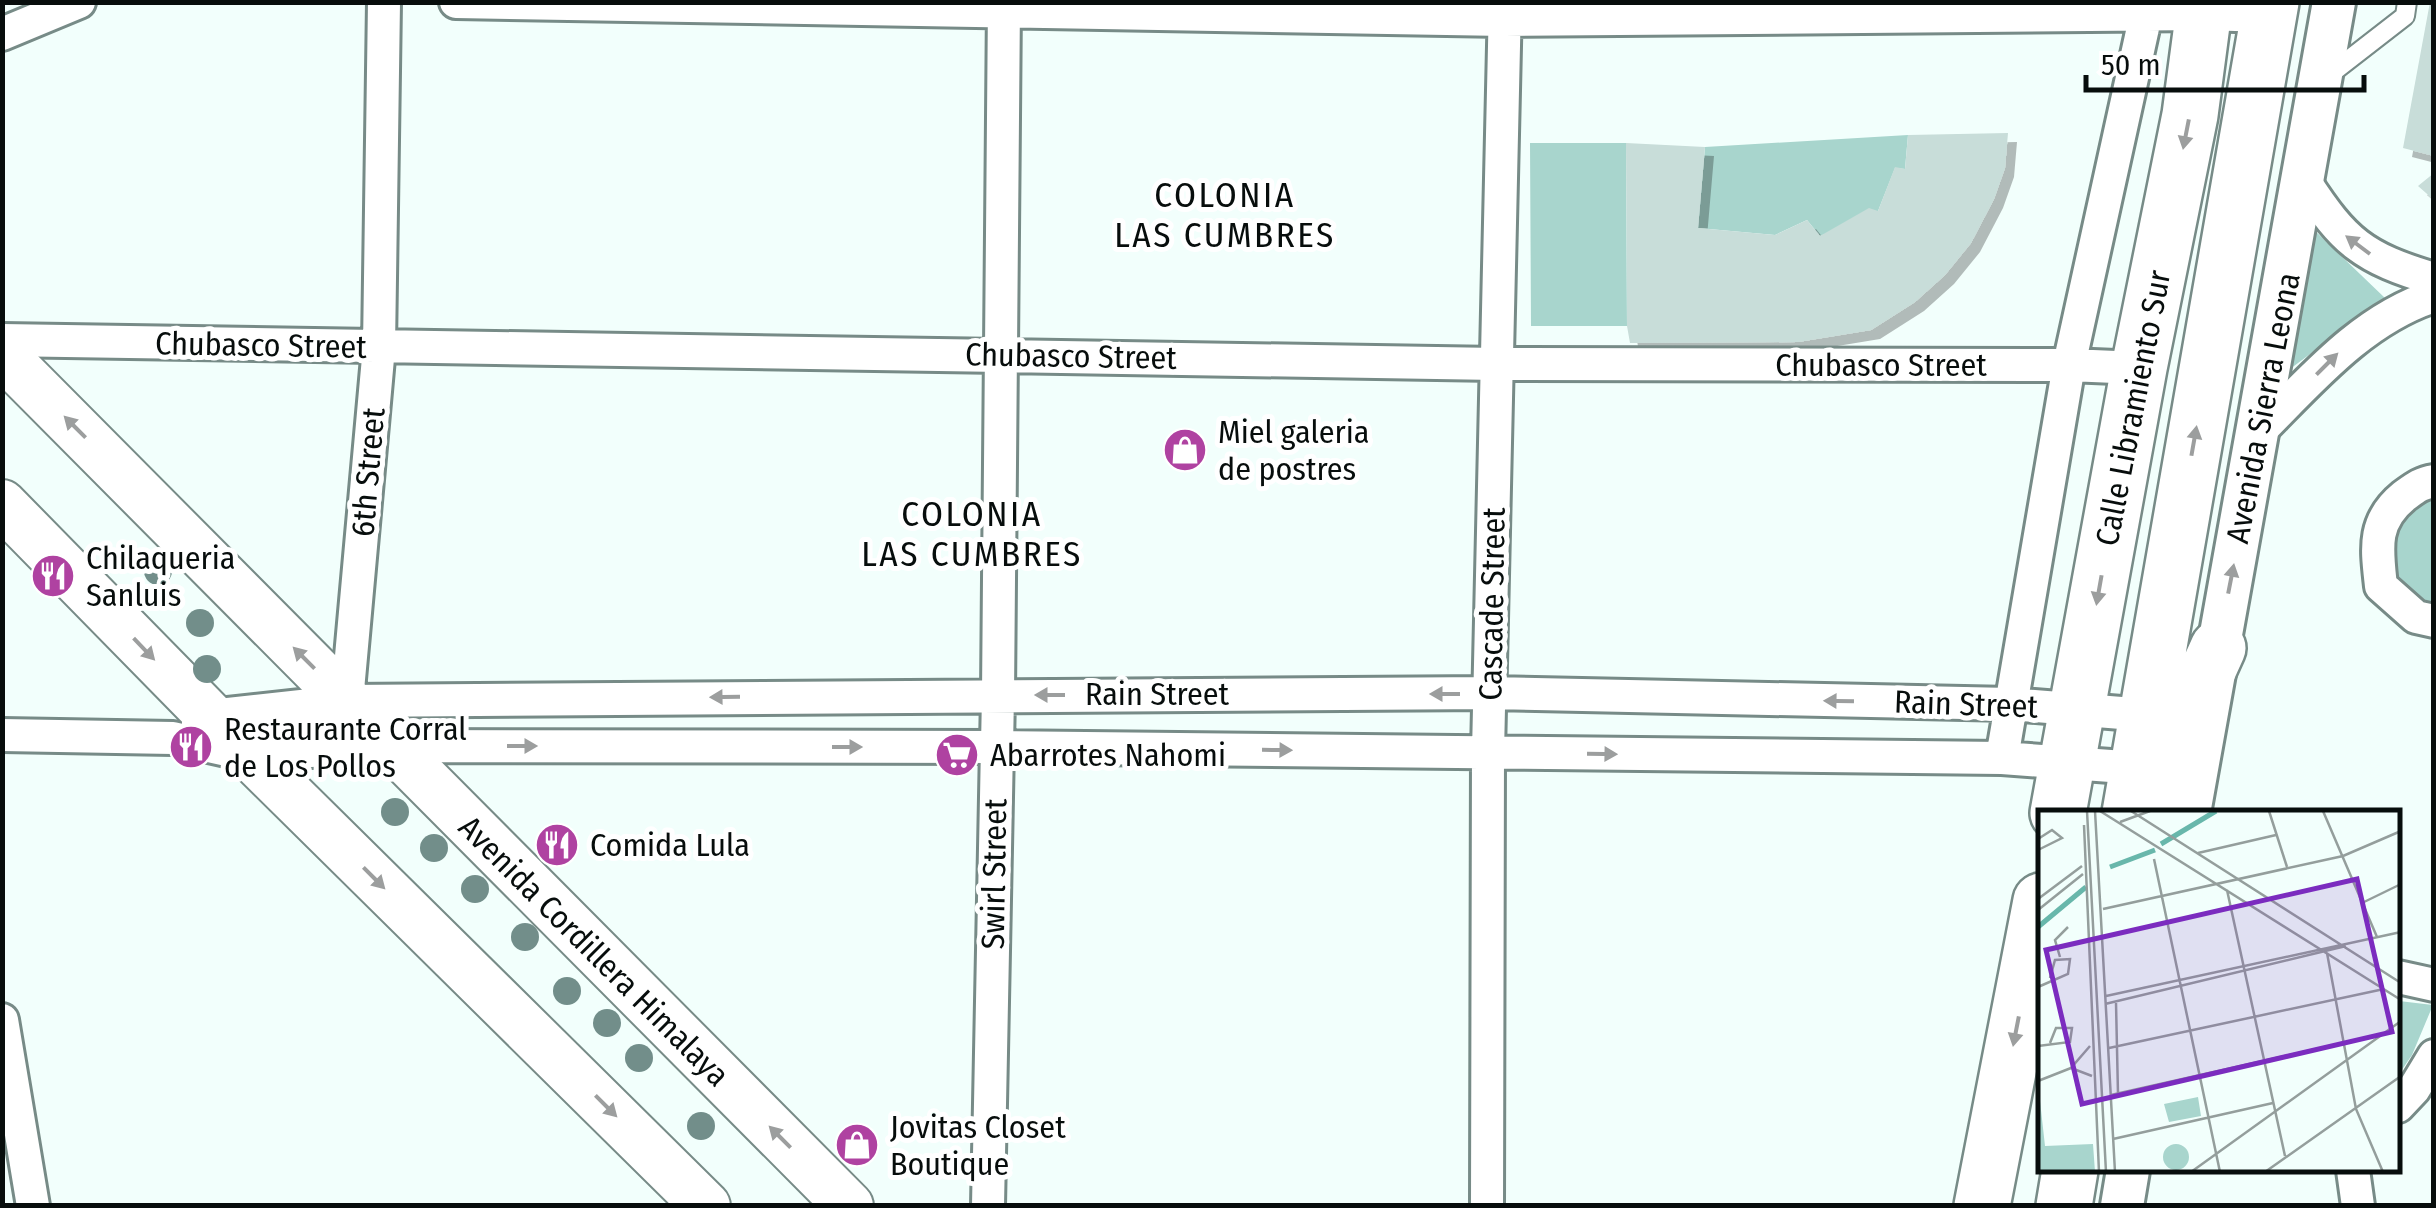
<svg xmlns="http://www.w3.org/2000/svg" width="2436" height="1208" font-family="'Fira Sans Condensed',sans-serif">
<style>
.green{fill:#a8d5cd}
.building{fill:#c8ddd9;filter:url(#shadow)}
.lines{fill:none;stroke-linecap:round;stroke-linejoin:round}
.service-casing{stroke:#778b87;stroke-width:22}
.minor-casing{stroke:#778b87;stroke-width:38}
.tertiary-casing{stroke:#778b87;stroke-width:48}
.secondary-casing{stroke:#778b87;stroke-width:52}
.trunk-casing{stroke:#778b87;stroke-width:60}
.service{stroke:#fff;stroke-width:18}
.minor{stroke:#fff;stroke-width:32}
.tertiary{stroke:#fff;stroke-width:42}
.secondary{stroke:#fff;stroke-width:48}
.trunk{stroke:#fff;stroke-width:55}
.tree{fill:#728e8a}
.oneway{fill:#9c9e9e}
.labels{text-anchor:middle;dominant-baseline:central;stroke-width:10;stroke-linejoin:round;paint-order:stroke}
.street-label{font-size:32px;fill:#070d0c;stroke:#fff}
.poi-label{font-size:32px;fill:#070d0c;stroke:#fff;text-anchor:start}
.neighbourhood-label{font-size:35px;letter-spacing:2.5px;fill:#070d0c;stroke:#fff}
.inset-river{fill:none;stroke:#68b7ab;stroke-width:5}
.inset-road{fill:none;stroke:#949e9c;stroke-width:2.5}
.view{fill:#7b2cbf;fill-opacity:0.15;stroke:#7b2cbf;stroke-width:5}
.inset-edge{fill:none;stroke:#070d0c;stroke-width:5}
</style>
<defs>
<filter id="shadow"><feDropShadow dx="9" dy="9" stdDeviation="0" flood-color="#0004"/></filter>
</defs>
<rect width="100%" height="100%" fill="#f2fffc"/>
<!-- green -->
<path class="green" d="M1908 135 1905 169 1895 168 1878 211 1820 236 1807 220 1775 235 1698 228 1705 147Z
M1530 143H1626L1627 326H1531Z
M2312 228 2385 298 2290 369Z
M2433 500V604L2415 599 2391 570 2394 527 2421 501Z
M2399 1001 2433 1005 2412 1055 2399 1074Z"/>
<!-- building -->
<path class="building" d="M2430 2H2434V156L2403 148Z
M2008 133 2005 168 1994 199 1971 243 1945 275 1915 302 1871 330 1798 342 1630 343 1627 326 1626 143 1705 147 1698 228 1775 235 1807 220 1820 236 1869 208 1878 211 1895 167 1905 169 1908 135Z
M2434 173V200L2418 186Z"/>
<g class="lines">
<!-- service casing -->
<g class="service-casing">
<path id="service" d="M2329 75 2405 16 2407 2"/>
</g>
<!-- minor casing -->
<g class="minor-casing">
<path id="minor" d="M456 2 1505 20 2203 14 2269 16
M2 34 79 2
M2305 182C2344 242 2363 258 2434 279
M2 340 1497 364 2069 365 2139 368
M2258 433C2310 381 2362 319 2434 296
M2434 481C2421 483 2415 488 2404 496 2372 522 2377 549 2381 586L2416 617 2434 621
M347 701 379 347 384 2
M198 723 210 716 347 701 1490 693 2010 704 2146 715
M2 735 173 738 249 755 388 746 997 747 2002 758 2138 768
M2002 758 2069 365 2146 14
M2398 977 2434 985
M2 1020 33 1206
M2398 1106 2414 1089 2434 1056
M2353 1170 2358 1206
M988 1206 998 695 1004 2
M1487 1206 1488 752 1505 2"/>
</g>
<!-- tertiary casing -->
<g class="tertiary-casing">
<path id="tertiary" d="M2189 813 2334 2
M2122 1206 2128 1170"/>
</g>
<!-- secondary casing -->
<g class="secondary-casing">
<path id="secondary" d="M2 354 849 1206
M2 504 210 716 706 1206"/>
</g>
<!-- trunk casing -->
<g class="trunk-casing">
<path id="trunk" d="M2153 792 2218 648
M2058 813 2139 368 2190 115 2205 2
M2130 813 2271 2
M1982 1206 2041 901
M2064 1206 2070 1170"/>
</g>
<!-- service -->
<use href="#service" class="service"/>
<!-- minor -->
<use href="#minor" class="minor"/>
<!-- tertiary -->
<use href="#tertiary" class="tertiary"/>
<!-- secondary -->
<use href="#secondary" class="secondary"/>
<!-- trunk -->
<use href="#trunk" class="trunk"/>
</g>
<!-- trees -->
<g class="tree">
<circle cx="158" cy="571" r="14"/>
<circle cx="200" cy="623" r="14"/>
<circle cx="207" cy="669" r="14"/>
<circle cx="395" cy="812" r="14"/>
<circle cx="434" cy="848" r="14"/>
<circle cx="475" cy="889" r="14"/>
<circle cx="525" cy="937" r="14"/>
<circle cx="567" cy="991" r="14"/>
<circle cx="607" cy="1023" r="14"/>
<circle cx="639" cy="1058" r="14"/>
<circle cx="701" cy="1126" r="14"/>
</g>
<!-- one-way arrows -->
<defs><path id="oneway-solid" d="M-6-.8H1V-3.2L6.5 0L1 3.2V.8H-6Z" transform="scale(2.5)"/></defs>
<g class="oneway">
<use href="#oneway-solid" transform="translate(2186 134) rotate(101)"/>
<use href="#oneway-solid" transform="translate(2358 245) rotate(-143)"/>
<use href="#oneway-solid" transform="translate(2327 364) rotate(-45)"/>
<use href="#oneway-solid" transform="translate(75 427) rotate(-135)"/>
<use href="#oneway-solid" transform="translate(2194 441) rotate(-80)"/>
<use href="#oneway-solid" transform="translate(2231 579) rotate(-79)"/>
<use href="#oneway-solid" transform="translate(2099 590) rotate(100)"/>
<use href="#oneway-solid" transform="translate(144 649) rotate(46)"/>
<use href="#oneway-solid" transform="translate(304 658) rotate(-135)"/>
<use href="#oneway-solid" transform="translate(1445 694) rotate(180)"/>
<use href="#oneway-solid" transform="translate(1050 695) rotate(180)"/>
<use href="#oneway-solid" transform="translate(725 697) rotate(179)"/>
<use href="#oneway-solid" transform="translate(1839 701) rotate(-179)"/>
<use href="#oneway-solid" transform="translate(522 746)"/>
<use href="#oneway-solid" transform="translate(847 747)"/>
<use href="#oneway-solid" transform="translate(1277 750) rotate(1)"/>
<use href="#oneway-solid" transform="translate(1602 754) rotate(1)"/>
<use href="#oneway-solid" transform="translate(374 878) rotate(45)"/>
<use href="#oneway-solid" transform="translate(2016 1031) rotate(101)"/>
<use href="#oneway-solid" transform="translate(606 1106) rotate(45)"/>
<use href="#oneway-solid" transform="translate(780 1137) rotate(-135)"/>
</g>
<!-- icons -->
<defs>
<g id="shop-disc" transform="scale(2.25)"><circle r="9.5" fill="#af42a1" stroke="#fff"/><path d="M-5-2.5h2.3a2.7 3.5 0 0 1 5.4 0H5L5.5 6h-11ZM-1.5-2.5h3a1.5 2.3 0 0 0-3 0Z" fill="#fff"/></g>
<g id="restaurant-disc" transform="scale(2.25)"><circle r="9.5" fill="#af42a1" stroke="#fff"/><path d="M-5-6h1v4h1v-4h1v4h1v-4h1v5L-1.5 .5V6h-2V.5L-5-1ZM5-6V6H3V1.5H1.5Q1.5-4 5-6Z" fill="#fff"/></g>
<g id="supermarket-disc" transform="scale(2.25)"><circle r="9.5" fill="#af42a1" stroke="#fff"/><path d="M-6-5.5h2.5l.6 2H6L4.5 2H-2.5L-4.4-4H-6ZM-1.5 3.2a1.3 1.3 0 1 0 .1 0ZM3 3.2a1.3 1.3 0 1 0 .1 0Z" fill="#fff"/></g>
</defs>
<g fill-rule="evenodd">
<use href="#shop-disc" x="1185" y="450"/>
<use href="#restaurant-disc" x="53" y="576"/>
<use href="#restaurant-disc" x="191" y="747"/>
<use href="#supermarket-disc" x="957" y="755"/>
<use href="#restaurant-disc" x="557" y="845"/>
<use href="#shop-disc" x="857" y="1145"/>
</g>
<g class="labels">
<!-- street labels -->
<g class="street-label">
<text transform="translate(261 345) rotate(1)">Chubasco Street</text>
<text transform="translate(1071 356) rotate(1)">Chubasco Street</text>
<text x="1881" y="365">Chubasco Street</text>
<text transform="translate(2133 408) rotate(-79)">Calle Libramiento Sur</text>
<text transform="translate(2263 408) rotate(-79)">Avenida Sierra Leona</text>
<text transform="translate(368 472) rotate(-85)">6th Street</text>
<text transform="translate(1492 604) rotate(-89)">Cascade Street</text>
<text x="1157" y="694">Rain Street</text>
<text transform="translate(1966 704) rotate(2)">Rain Street</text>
<text transform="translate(994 874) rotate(-89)">Swirl Street</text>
<text transform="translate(594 951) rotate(45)">Avenida Cordillera Himalaya</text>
</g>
<!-- poi labels -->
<g class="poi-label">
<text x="1218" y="432">Miel galeria<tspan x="1218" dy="37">de postres</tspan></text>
<text x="86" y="558">Chilaqueria<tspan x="86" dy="37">Sanluis</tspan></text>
<text x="224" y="729">Restaurante Corral<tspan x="224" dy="37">de Los Pollos</tspan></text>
<text x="990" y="755">Abarrotes Nahomi</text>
<text x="590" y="845">Comida Lula</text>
<text x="890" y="1127">Jovitas Closet<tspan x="890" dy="37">Boutique</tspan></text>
</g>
<!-- neighbourhood labels -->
<g class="neighbourhood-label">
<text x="1225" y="195">COLONIA<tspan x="1225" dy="40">LAS CUMBRES</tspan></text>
<text x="972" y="514">COLONIA<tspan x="972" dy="40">LAS CUMBRES</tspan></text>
</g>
</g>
<!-- overview -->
<g transform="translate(2038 810)">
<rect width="362" height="362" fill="#f2fffc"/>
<path d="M0 273 7 336 55 334 57 362H0ZM160 287 163 306 131 312 126 294ZM125 347a13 13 0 1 1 26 0a13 13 0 1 1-26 0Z" fill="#a8d5cd"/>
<path class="inset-river" d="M123 34 178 1M72 57 117 40M0 117 48 77"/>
<path class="inset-road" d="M49 1 68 362M57 1 77 362M62 1 363 190M93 1 363 173M231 1 249 57M285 1 339 127M82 12 112 1M46 15 61 362M0 29 14 20 24 28 0 40M160 43 238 25M116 49 182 362M189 80 247 346M0 89 44 56M324 93 363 74M65 99 305 46 363 21M0 100 45 64M289 143 318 299 345 362M22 147 17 130 30 117M0 177 30 164 32 149 17 150 12 168M68 186 363 122M78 193 80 284M67 194 308 136M0 236 32 232 34 218H18L12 233M52 236 33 258 54 266M71 238 346 179M0 271 33 258M73 285 305 233M75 329 235 293M153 362 363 211M227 362 363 266"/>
<path class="view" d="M319 69 354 222 44 294 8 140Z"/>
<rect width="362" height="362" class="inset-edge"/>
</g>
<!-- border -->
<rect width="2436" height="1208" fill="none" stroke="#070d0c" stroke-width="10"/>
<!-- scale -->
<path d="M2086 75v15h278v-15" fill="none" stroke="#070d0c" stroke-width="5"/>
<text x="2101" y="75" font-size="30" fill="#070d0c" stroke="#ffffff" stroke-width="8" paint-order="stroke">50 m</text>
</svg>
